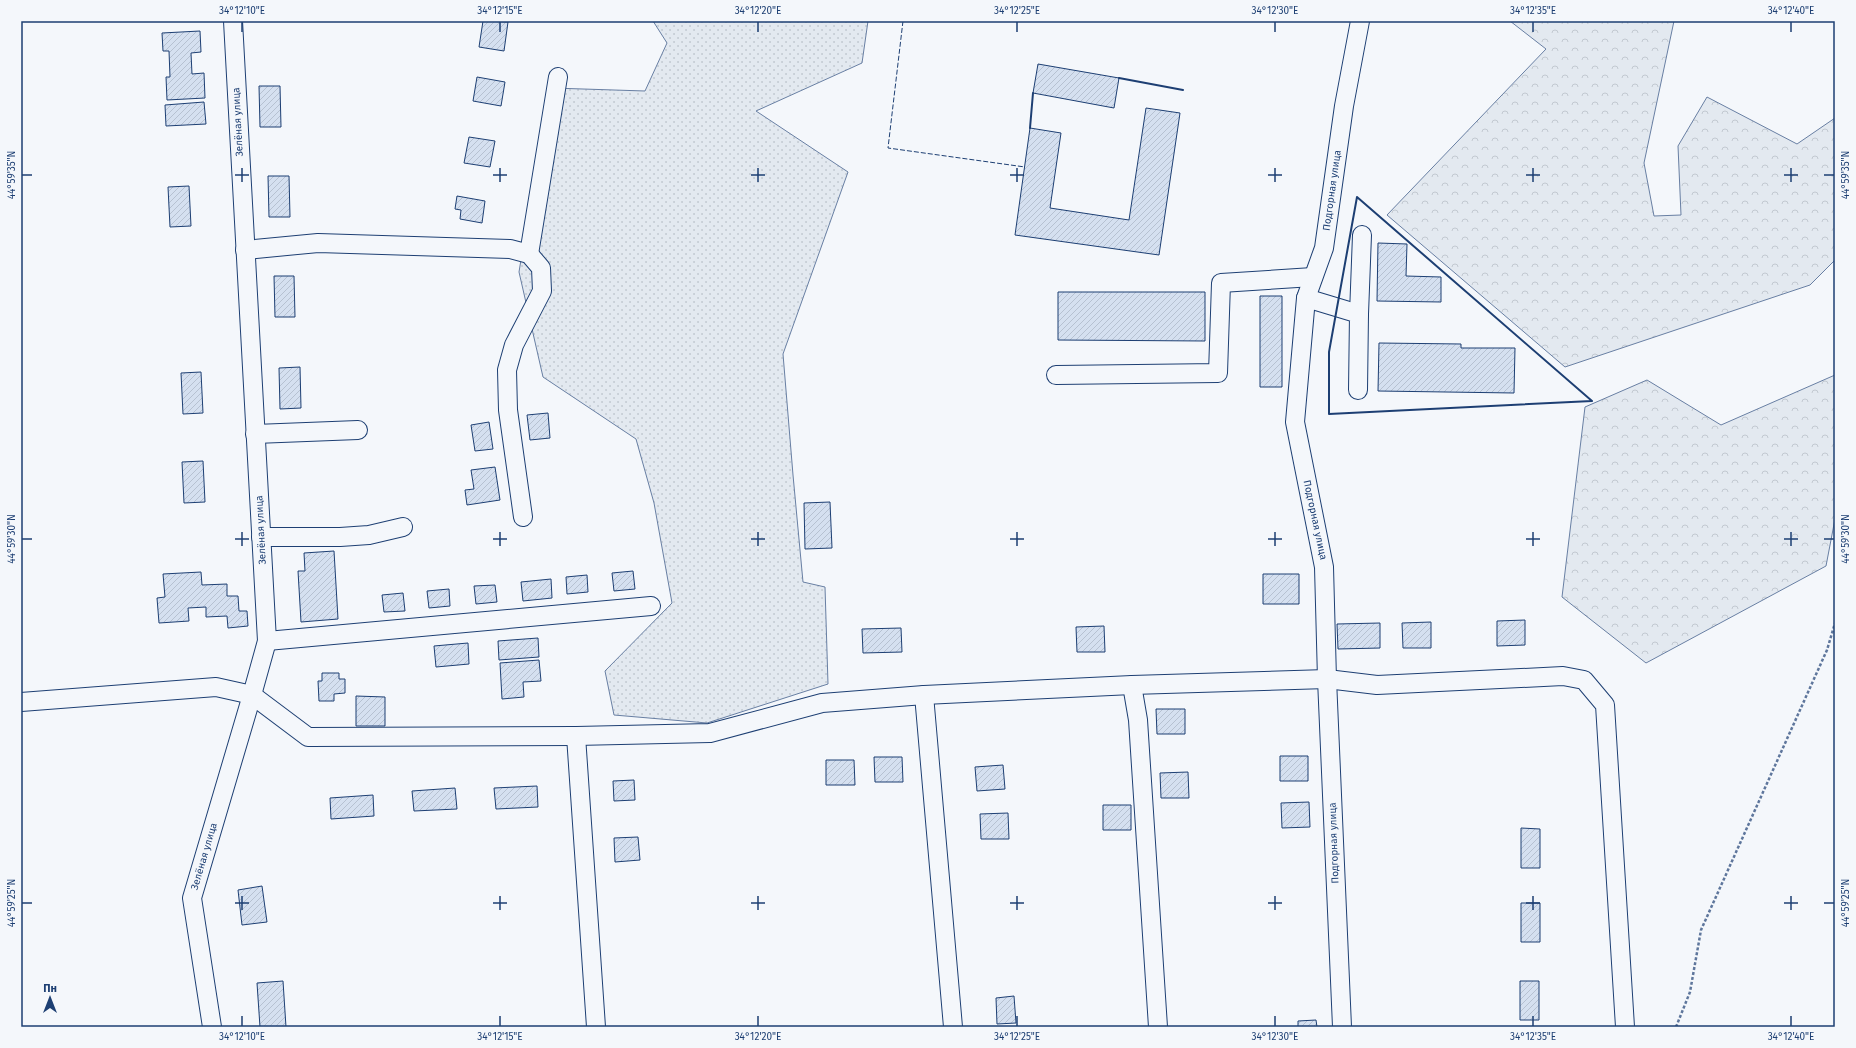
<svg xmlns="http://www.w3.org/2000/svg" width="1856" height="1048" font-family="'Fira Sans',sans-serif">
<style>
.forest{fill:url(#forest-crowns);stroke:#687fa3}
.park{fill:url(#park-dots);stroke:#687fa3}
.building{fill:url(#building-hatch);stroke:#1d3f73}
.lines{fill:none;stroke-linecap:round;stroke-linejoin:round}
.minor-casing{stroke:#1d3f73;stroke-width:20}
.path{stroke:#5e769c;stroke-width:2.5;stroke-dasharray:3 2;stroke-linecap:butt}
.minor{stroke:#f4f7fb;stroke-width:18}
.fence{stroke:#1d3f73;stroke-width:1;stroke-dasharray:5 2;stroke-linecap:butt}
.wall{stroke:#1d3f73;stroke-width:2}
.ticks{fill:none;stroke:#1d3f73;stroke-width:1.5}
.labels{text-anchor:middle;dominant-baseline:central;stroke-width:3;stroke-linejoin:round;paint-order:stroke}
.street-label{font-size:10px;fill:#1d3f73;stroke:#f4f7fb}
.neatline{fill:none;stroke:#1d3f73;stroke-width:1.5}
.ticks-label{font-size:10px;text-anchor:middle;fill:#1d3f73}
</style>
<defs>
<pattern id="forest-crowns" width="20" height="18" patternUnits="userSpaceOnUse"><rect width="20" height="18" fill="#e3e9f0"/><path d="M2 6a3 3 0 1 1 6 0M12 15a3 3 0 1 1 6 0" fill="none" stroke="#c2c9d1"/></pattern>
<pattern id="park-dots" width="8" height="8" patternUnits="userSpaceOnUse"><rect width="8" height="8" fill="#e3e9f0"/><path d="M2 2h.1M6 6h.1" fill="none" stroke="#c2c9d1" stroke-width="1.8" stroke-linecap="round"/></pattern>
<pattern id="building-hatch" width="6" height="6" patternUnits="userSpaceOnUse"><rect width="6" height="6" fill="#d5e0f0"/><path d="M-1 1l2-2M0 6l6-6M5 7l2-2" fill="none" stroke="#b6c1d1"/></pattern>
</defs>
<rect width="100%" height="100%" fill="#f4f7fb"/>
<!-- forest -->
<path class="forest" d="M1510 21H1674L1644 163 1654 216 1681 215 1678 146 1707 97 1797 144 1835 118V260L1810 285 1565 367 1387 215 1546 49Z
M1835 375V519L1826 566 1646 663 1562 597 1585 407 1647 380 1721 425Z"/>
<!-- park -->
<path class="park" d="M653 21H868L862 63 756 111 848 172 783 354 793 475 803 582 825 587 828 684 707 723 614 715 605 671 672 603 654 503 636 439 543 377 519 272 541 137 552 88 645 91 667 43Z"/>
<!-- building -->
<path class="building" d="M483 21 508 22 504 51 479 47Z
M200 31 201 52 191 53 192 74 204 73 205 98 167 100 166 77H170L169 51H163L162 33Z
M1038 64 1119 78 1114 108 1033 93Z
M477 77 505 82 501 106 473 101Z
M259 86H280L281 127H260Z
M204 102 206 124 166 126 165 105Z
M1146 108 1180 113 1159 255 1015 235 1030 128 1061 133 1050 208 1129 220Z
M469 137 495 141 490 167 464 163Z
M268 176H289L290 217H269Z
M189 186 191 226 170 227 168 187Z
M457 196 485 201 482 223 460 219 461 210 455 209Z
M1378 243 1407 244 1406 276 1441 277V302L1377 301Z
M274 276H294L295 317H275Z
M1058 292H1205V341L1058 340Z
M1260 296H1282V387H1260Z
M1379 343 1461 344V348H1515L1514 393 1378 391Z
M300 367 301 408 280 409 279 368Z
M201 372 203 413 183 414 181 373Z
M548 413 550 438 530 440 527 415Z
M489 422 493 449 475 451 471 425Z
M203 461 205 502 184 503 182 462Z
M495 467 500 500 467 505 465 490 474 489 471 470Z
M830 502 832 548 805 549 804 503Z
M334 551 338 619 301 622 298 571H305L304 553Z
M633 571 635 589 614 591 612 573Z
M201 572 202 585 227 584V596H238L239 611H247L248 626 228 628 227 616 206 617V607L188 608 189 621 159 623 157 598 165 597 163 574Z
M1263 574H1299V604H1263Z
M587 575 588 592 567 594 566 577Z
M551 579 552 598 523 601 521 582Z
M495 585 497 602 476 604 474 586Z
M449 589 450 606 429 608 427 591Z
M403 593 405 611 384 612 382 595Z
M1525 620V645L1497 646V621Z
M1431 622V648H1403L1402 623Z
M1380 623V648L1338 649 1337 624Z
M1104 626 1105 652H1077L1076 627Z
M901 628 902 652 863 653 862 629Z
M538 638 539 657 499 660 498 641Z
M468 643 469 664 436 667 434 646Z
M539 660 541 681 523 682 524 697 502 699 500 663Z
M322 673H339V679H345V693L334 694V701H319L318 681H322Z
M356 696 385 697V726H356Z
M1156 709H1185V734H1157Z
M1280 756H1308V781H1280Z
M874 757H902L903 782H875Z
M826 760H854L855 785H826Z
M1003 765 1005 789 977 791 975 767Z
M1188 772 1189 798H1161L1160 773Z
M634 780 635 800 614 801 613 781Z
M537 786 538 807 496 809 494 788Z
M455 788 457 809 414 811 412 791Z
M373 795 374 816 331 819 330 798Z
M1309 802 1310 827 1282 828 1281 803Z
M1103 805H1131V830H1103Z
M1008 813 1009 839H981L980 814Z
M1521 828 1540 829V868H1521Z
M638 837 640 860 615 862 614 838Z
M262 886 267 922 242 925 238 890Z
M1521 903H1540V942H1521Z
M283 981 286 1027H260L257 983Z
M1520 981H1539V1020H1520Z
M1014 996 1016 1023 997 1024 996 998Z
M1316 1020 1317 1027H1298V1021Z"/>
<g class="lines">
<!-- minor casing -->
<g class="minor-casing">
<g id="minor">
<path d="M245 250 318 243 510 249 529 254 541 268 542 291 514 345 507 370 508 410 523 517"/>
<path d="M529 254 558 77"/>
<path d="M1306 298 1359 314 1358 390"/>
<path d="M1359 314 1362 235"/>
<path d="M1056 375 1218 373 1221 283 1313 277"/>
<path d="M255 434 358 430"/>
<path d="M261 537H340L369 535 403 527"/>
<path d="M267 641 651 606"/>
<path d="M1132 685 1138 720 1158 1027"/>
<path d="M924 695 953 1027"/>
<path d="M21 702 216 687 252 695 308 737 576 736 710 733 822 703 924 695 1132 685 1327 679 1377 685 1563 676 1584 680 1605 705 1625 1027"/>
<path d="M576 736 596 1027"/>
<path id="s1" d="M212 1027 192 898 252 695 267 641 233 21"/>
<path id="s2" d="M1342 1027 1327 679 1324 567 1295 422 1306 298 1324 248 1344 106 1360 21"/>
</g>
</g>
<!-- path -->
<path class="path" d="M1676 1027 1690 992 1701 930 1827 650 1835 623"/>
<!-- minor -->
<use href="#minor" class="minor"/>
<!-- fence -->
<path class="fence" d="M903 21 888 148 1025 167"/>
<!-- wall -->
<path class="wall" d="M1119 78 1183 90
M1030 128 1033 93
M1357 197 1592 401 1329 414V352Z"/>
</g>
<!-- ticks -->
<path class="ticks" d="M242 22V32M500 22V32M758 22V32M1017 22V32M1275 22V32M1533 22V32M1791 22V32M242 168V182M500 168V182M758 168V182M1017 168V182M1275 168V182M1533 168V182M1791 168V182M22 175H32M235 175H249M493 175H507M751 175H765M1010 175H1024M1268 175H1282M1526 175H1540M1784 175H1798M1824 175H1834M242 532V546M500 532V546M758 532V546M1017 532V546M1275 532V546M1533 532V546M1791 532V546M22 539H32M235 539H249M493 539H507M751 539H765M1010 539H1024M1268 539H1282M1526 539H1540M1784 539H1798M1824 539H1834M242 896V910M500 896V910M758 896V910M1017 896V910M1275 896V910M1533 896V910M1791 896V910M22 903H32M235 903H249M493 903H507M751 903H765M1010 903H1024M1268 903H1282M1526 903H1540M1784 903H1798M1824 903H1834M242 1016V1026M500 1016V1026M758 1016V1026M1017 1016V1026M1275 1016V1026M1533 1016V1026M1791 1016V1026"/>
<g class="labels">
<!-- street labels -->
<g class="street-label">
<text transform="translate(238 122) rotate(-93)">Зелёная улица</text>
<text stroke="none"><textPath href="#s2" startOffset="844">Подгорная улица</textPath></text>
<text transform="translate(1315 520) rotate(78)">Подгорная улица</text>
<text transform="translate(261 530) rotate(-93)">Зелёная улица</text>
<text transform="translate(1334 843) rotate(-92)">Подгорная улица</text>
<text stroke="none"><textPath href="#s1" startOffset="174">Зелёная улица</textPath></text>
</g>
</g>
<!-- border -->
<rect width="1856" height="1048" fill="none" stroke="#f4f7fb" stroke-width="44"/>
<!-- north arrow -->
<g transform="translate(50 998)" stroke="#f4f7fb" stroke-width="3" paint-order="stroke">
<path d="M0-3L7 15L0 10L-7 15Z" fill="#1d3f73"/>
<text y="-6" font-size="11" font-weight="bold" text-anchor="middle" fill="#1d3f73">Пн</text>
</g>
<rect x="22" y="22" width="1812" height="1004" class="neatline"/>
<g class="ticks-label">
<text x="242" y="14">34°12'10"E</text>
<text x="500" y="14">34°12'15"E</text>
<text x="758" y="14">34°12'20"E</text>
<text x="1017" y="14">34°12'25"E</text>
<text x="1275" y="14">34°12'30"E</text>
<text x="1533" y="14">34°12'35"E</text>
<text x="1791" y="14">34°12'40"E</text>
<text transform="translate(11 175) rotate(-90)" y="4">44°59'35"N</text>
<text transform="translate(1845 175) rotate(-90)" y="4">44°59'35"N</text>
<text transform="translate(11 539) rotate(-90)" y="4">44°59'30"N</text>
<text transform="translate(1845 539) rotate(-90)" y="4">44°59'30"N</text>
<text transform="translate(11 903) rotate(-90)" y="4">44°59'25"N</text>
<text transform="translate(1845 903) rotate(-90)" y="4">44°59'25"N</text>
<text x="242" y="1040">34°12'10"E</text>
<text x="500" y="1040">34°12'15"E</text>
<text x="758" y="1040">34°12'20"E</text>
<text x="1017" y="1040">34°12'25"E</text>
<text x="1275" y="1040">34°12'30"E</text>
<text x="1533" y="1040">34°12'35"E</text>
<text x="1791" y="1040">34°12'40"E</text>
</g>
</svg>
